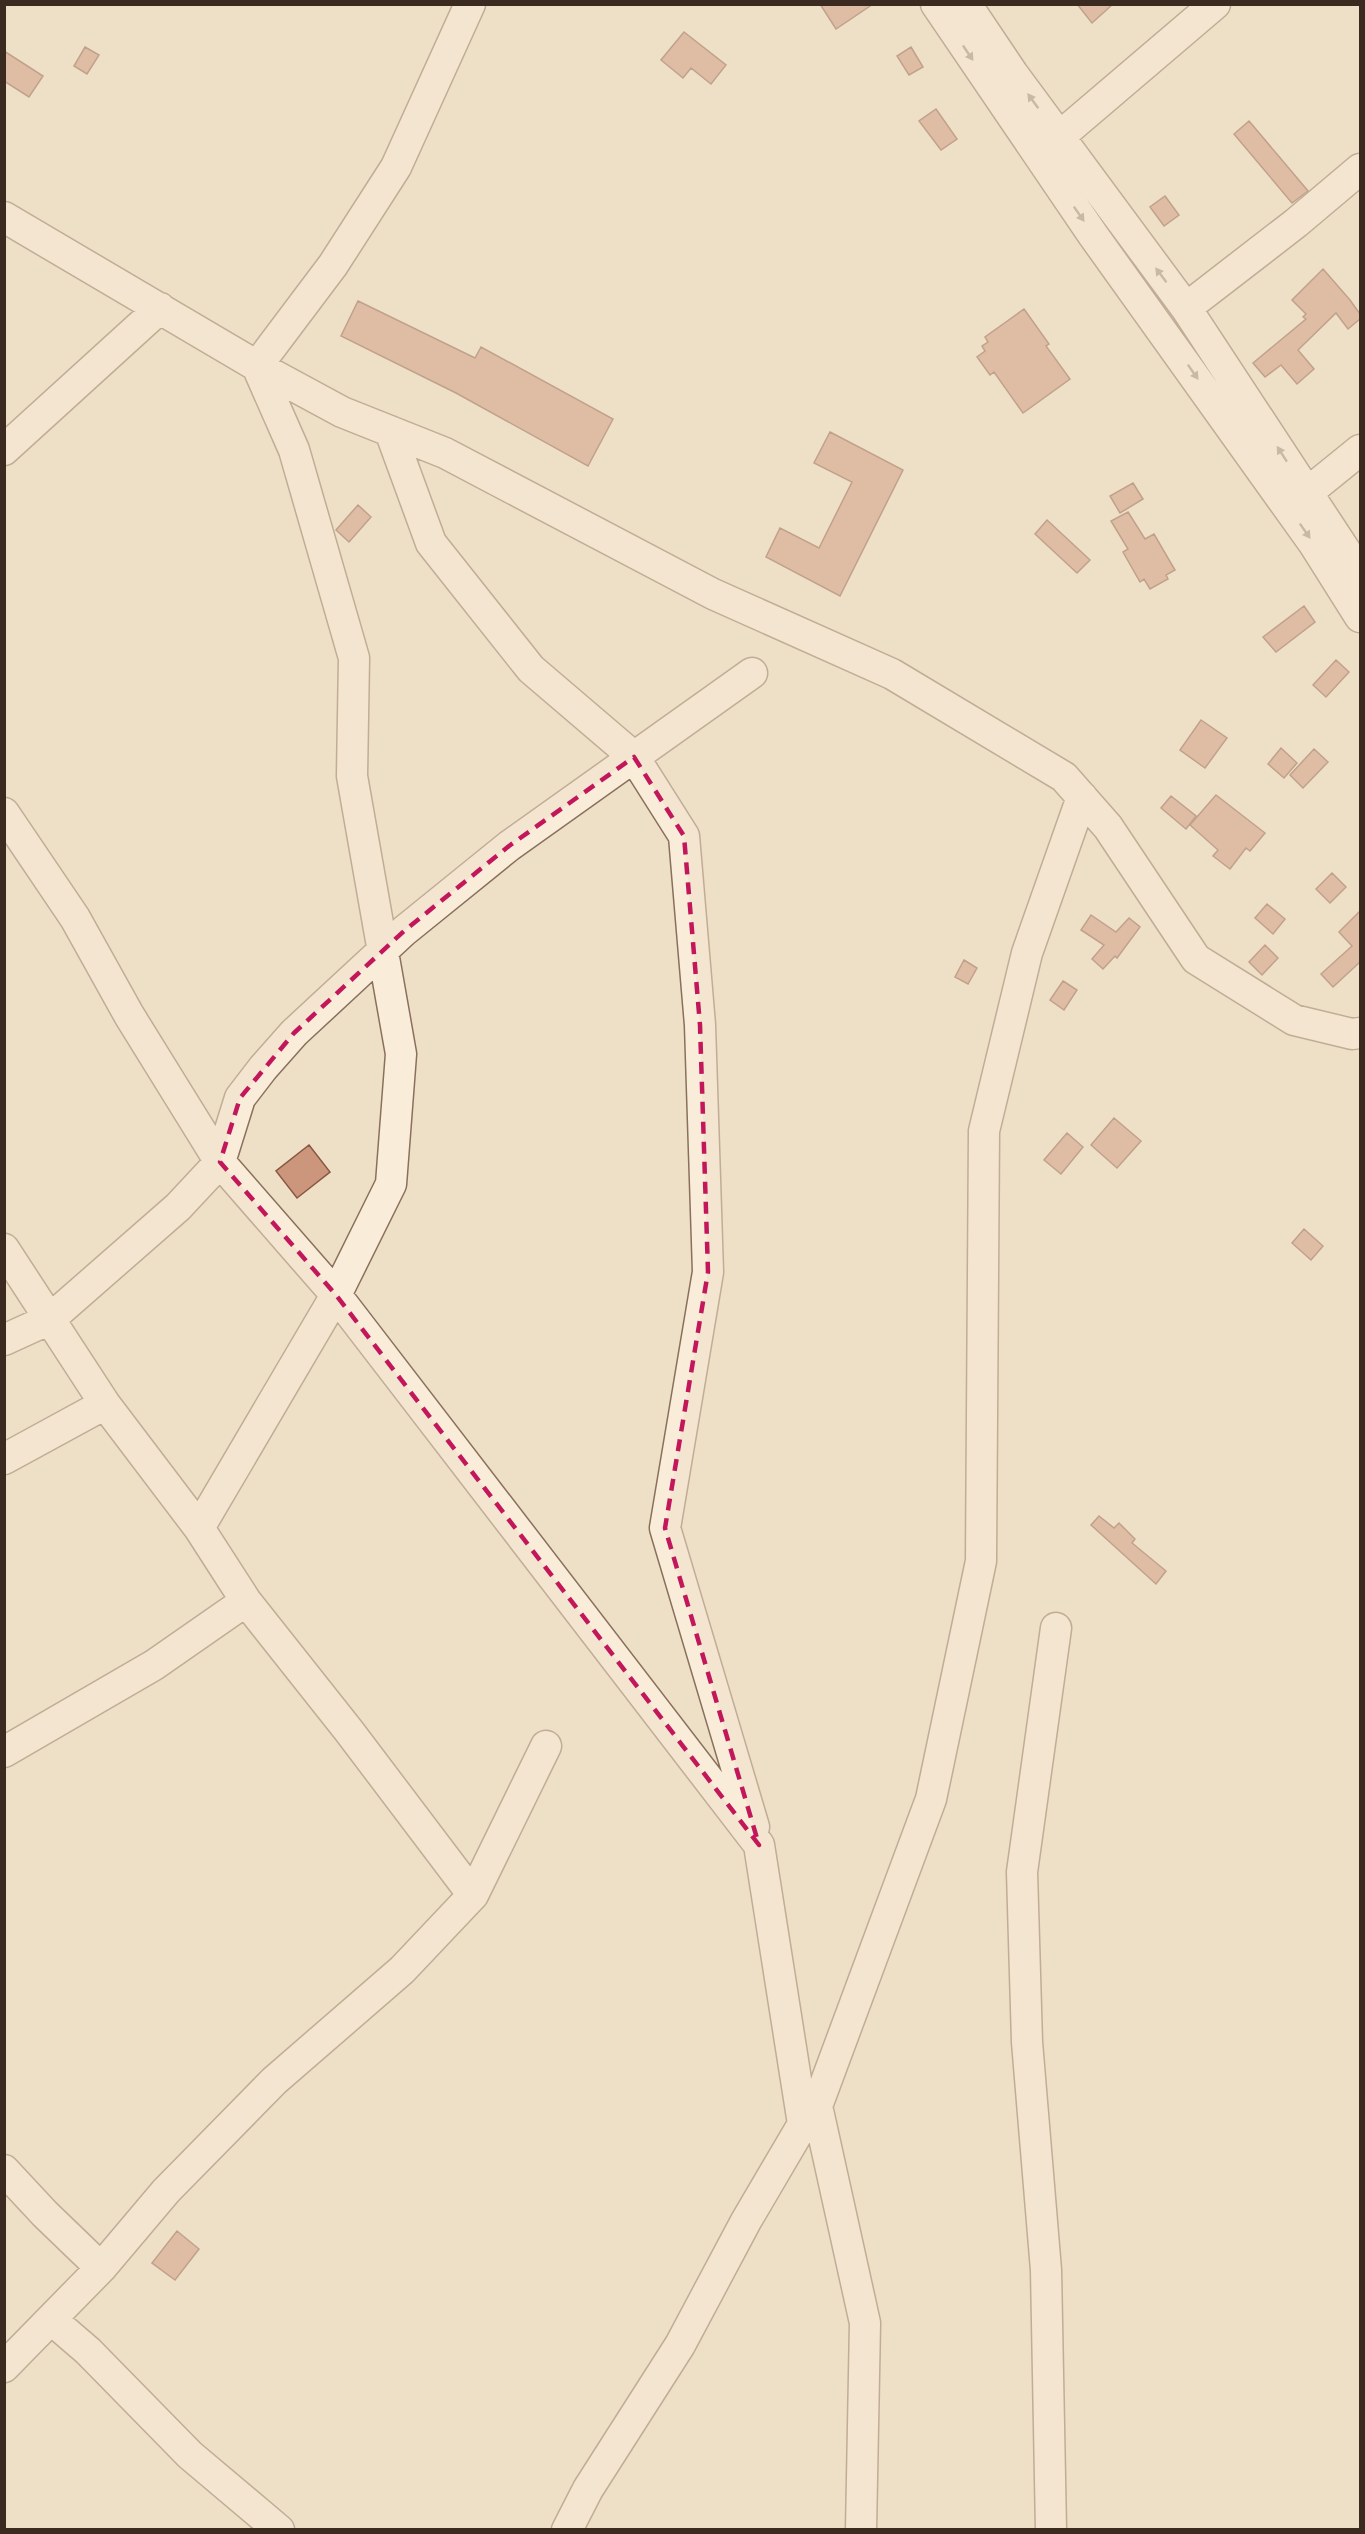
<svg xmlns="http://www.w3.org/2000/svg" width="1365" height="2534" font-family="'Noto Serif',serif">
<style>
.building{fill:#cc967d;stroke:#895742;stroke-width:1.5}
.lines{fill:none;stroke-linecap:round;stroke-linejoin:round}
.minor-casing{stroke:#8a705c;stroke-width:33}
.minor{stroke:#f9edda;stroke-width:30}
.oneway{fill:#9a8c7d}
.marked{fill:none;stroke:#c2185b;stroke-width:4.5;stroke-dasharray:12 8;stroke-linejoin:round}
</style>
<rect width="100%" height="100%" fill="#eedfc7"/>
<!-- building -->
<path class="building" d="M820 4H873L836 29Z
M1077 4H1113L1092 23Z
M684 32 726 65 711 84 691 68 683 78 661 60Z
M85 47 99 55 87 74 74 66Z
M911 47 923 67 909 75 897 56Z
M4 51 43 76 29 97 4 81Z
M936 109 957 139 941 150 919 121Z
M1249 121 1308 191 1292 203 1234 134Z
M1165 196 1179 215 1164 226 1150 207Z
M1323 269 1350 300 1360 314V319L1348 329 1336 313 1298 350 1314 369 1297 384 1281 365 1265 377 1253 363 1306 319 1303 317 1306 314 1292 300Z
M358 301 475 358 481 347 613 419 588 466 456 393 341 336Z
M1024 309 1049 344 1046 346 1070 379 1023 413 994 372 990 375 977 357 985 351 982 346 988 342 985 337Z
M830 432 903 470 840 596 766 557 780 528 819 548 852 482 814 463Z
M1133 483 1143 499 1120 513 1110 496Z
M358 505 371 517 349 542 336 530Z
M1128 512 1145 539 1154 534 1175 570 1166 575 1168 579 1150 589 1144 579 1140 582 1123 552 1128 549 1111 521Z
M1047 520 1090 560 1077 573 1035 534Z
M1304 606 1315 622 1276 652 1263 637Z
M1336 660 1349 672 1326 697 1313 685Z
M1201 720 1227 738 1205 768 1180 750Z
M1281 748 1297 763 1284 778 1268 764Z
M1314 749 1328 762 1303 788 1290 775Z
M1216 795 1265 833 1250 851 1246 848 1230 869 1213 856 1218 850 1190 825Z
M1171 796 1196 816 1186 829 1161 808Z
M1332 873 1346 887 1330 903 1316 889Z
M1267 904 1285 919 1273 934 1255 918Z
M1360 911V962L1333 987 1321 974 1352 946 1339 932Z
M1091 915 1116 932 1129 918 1140 927 1117 958 1115 956 1103 969 1092 959 1104 945 1081 930Z
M1265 945 1278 958 1262 975 1249 962Z
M964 960 977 968 968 984 955 977Z
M1063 981 1077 990 1064 1010 1050 1000Z
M1114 1118 1141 1141 1117 1168 1091 1145Z
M1067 1133 1083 1147 1061 1174 1044 1160Z
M309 1145 330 1172 297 1198 276 1171Z
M1304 1229 1323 1246 1311 1260 1292 1243Z
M1099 1516 1114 1528 1119 1523 1135 1539 1132 1543 1166 1571 1156 1584 1091 1525Z
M177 2231 199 2249 175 2280 152 2263Z"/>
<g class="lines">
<!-- minor casing -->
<g class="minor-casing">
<path id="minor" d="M936 4 1093 235 1314 544 1360 617
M966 4 1013 74 1186 308 1360 573
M1059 137 1215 4
M4 217 257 366 342 412 445 453 713 594 892 674 1064 777 1108 827 1196 959 1294 1020 1352 1034 1360 1033
M1186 308 1296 223 1360 169
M390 431 431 543 531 669 634 757 684 836 700 1025 708 1272 665 1528 754 1827
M4 450 160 308
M1307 493 1360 450
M4 813 75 918 129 1015 220 1162 336 1295 759 1845 803 2124 817 2106 865 2323 861 2530
M4 1249 105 1404 199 1528 246 1601 349 1731 473 1895
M4 1340 50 1319 178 1207 220 1162 240 1098 263 1068 294 1033 404 931 509 846 752 673
M4 1459 105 1404
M199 1528 336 1295 391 1184 401 1054 352 776 354 658 294 450 257 366 333 265 396 167 470 4
M4 1752 154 1665 246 1601
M817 2106 931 1799 981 1561 984 1131 1027 953 1082 797
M4 2170 45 2214 101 2268
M52 2320 88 2351 190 2455 279 2530
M4 2367 101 2268 166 2191 274 2081 402 1970 473 1895 546 1746
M567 2530 588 2489 680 2345 746 2221 803 2124
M1051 2530 1046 2270 1027 2042 1022 1872 1056 1628"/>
</g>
<!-- minor -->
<use href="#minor" class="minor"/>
</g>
<!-- one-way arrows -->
<defs><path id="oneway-solid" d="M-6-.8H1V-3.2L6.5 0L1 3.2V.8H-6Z" transform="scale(1.5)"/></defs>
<g class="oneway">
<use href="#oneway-solid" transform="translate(968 53) rotate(56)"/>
<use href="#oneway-solid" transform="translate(1033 101) rotate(-126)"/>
<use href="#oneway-solid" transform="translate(1079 214) rotate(55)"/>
<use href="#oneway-solid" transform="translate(1161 275) rotate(-127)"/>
<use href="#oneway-solid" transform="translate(1193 372) rotate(55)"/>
<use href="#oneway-solid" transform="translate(1282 454) rotate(-123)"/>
<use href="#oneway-solid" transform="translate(1305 531) rotate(55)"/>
</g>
<!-- marked area -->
<path d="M0 0H1365V2534H0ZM634 757 684 836 700 1025 708 1272 665 1528 759 1845 336 1295 220 1162 240 1098 294 1033 404 931 509 846Z" fill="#eedfc7" fill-opacity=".55" fill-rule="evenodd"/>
<path class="marked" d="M634 757 684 836 700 1025 708 1272 665 1528 759 1845 336 1295 220 1162 240 1098 294 1033 404 931 509 846Z"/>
<!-- border -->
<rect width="1365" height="2534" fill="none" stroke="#3a2a20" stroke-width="12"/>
</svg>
